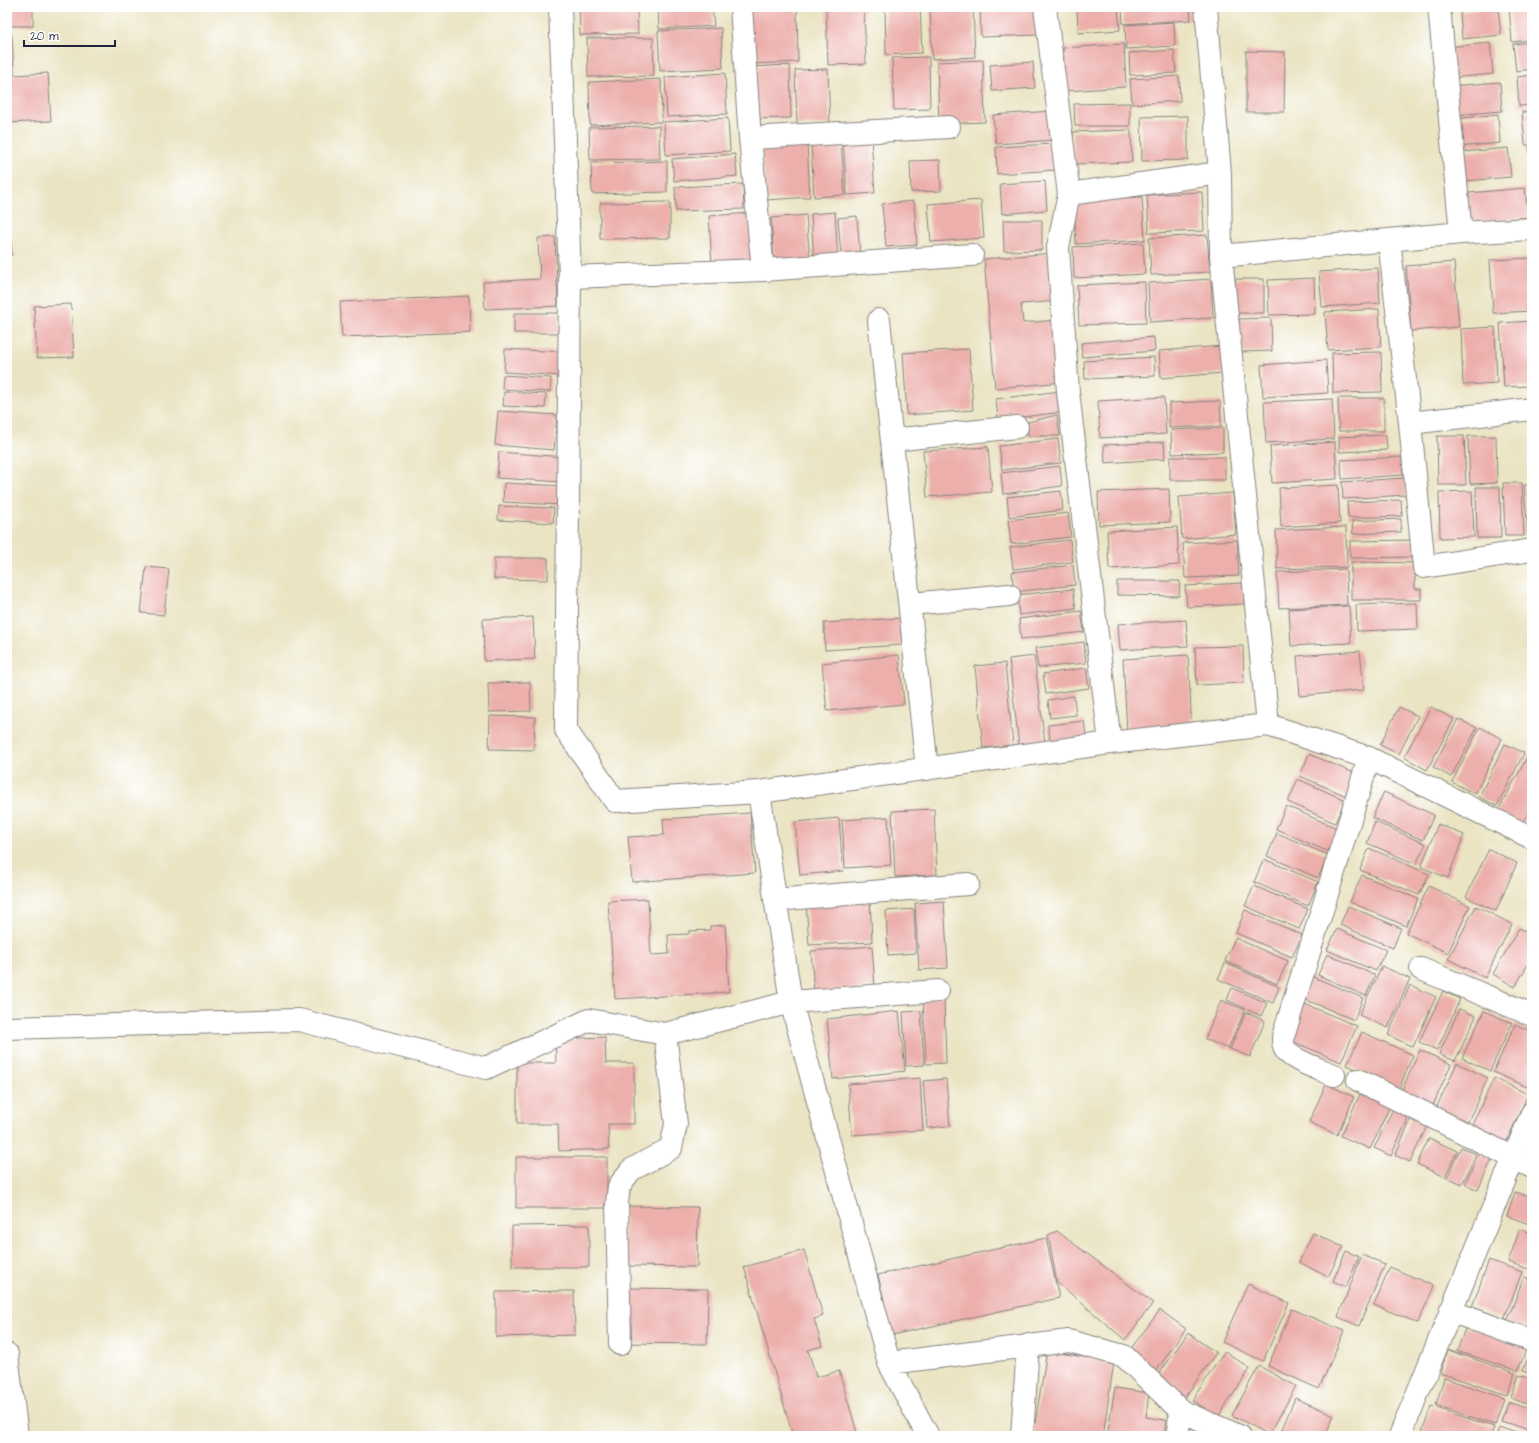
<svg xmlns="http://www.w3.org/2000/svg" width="1539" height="1443" font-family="'Architects Daughter',sans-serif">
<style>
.building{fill:#ecafab}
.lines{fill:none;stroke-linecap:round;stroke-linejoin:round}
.minor-casing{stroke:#86837f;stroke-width:24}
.minor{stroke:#fff;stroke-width:22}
</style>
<rect width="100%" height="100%" fill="#fff"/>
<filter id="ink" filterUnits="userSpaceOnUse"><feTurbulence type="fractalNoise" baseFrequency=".025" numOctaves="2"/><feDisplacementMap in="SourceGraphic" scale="8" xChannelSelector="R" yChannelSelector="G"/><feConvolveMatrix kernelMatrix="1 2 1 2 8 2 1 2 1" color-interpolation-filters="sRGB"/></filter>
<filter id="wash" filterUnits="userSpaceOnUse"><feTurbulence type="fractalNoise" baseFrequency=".012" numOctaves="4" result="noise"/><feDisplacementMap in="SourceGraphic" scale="16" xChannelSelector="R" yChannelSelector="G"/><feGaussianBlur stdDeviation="0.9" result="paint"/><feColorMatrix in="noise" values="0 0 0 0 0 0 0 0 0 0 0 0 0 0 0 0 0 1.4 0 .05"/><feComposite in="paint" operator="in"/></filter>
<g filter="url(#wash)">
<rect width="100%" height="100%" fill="#eae4c3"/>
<g id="blocks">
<!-- building -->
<path class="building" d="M7 7H33V26H7Z
M579 7H637L638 34 580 35Z
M658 7H712L714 26 659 29Z
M747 7H797L798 62 749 64Z
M826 7H864L866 64 828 65Z
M885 7H920L922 53 886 55Z
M930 7H973L975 57 932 59Z
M980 7H1039V35L981 37Z
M1077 7H1118L1120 30 1078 33Z
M1122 7H1190L1191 20 1123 24Z
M1509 7H1532V40L1512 42Z
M1498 8 1501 35 1462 39 1460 12Z
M1174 22 1175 46 1126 49 1125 25Z
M721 28 723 68 660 71 658 31Z
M12 35 14 75 48 73 51 121 7 123V36Z
M587 38H653L654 76 588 77Z
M1532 42V69L1516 71 1513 44Z
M1490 43 1493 74 1451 78 1448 47Z
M1124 44 1126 87 1066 91 1063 48Z
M1174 50 1176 73 1130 75 1129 53Z
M1246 51 1285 52 1284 112H1246Z
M929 57 930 109 894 110 892 58Z
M983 60 985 122 939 124 937 62Z
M1033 62 1035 88 992 91 990 65Z
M790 65 791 118 751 119 750 67Z
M828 69 830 124 797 125 795 70Z
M725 73 727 114 667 117 665 77Z
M1532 75V105L1519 106 1517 77Z
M1179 76 1180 101 1132 104 1130 79Z
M661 79 662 122 590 125 589 82Z
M1500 82 1502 111 1455 115 1452 86Z
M1130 103V126H1075L1074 104Z
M1052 111 1054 140 996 144 993 115Z
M1522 112H1532V145H1525Z
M1498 114 1500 143 1458 147 1455 119Z
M1188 116V160L1142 161 1141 117Z
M728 118 730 151 666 155 664 122Z
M659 126 660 159 590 160 589 127Z
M1131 130 1132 162 1074 164 1073 132Z
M871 138 875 193 847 195 843 140Z
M841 141 845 195 814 197 811 144Z
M807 142 810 197 766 200 762 146Z
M1055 144 1056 170 997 174 996 147Z
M1529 147H1532V167H1531Z
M1508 148 1511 177 1466 181 1463 152Z
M735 154 737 176 674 181 672 159Z
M940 160 941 191 911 192 910 161Z
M667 161V192L592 194 591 163Z
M1045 181 1047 210 1002 214 1000 184Z
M743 184 744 209 676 211 675 187Z
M1525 188 1528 217 1471 223 1469 193Z
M1202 192 1204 231 1149 233 1147 195Z
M1142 197 1145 240 1076 244 1074 200Z
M7 199H8L12 255 7 256Z
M981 200 984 238 931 242 928 204Z
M914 201 917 245 886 247 882 204Z
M670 202V238L600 239V203Z
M835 212 838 261 814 263 811 214Z
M750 213 753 262 712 265 709 216Z
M806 215 810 260 774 263 771 218Z
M857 216 860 255 841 257 838 218Z
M1003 220H1042V250L1004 251Z
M1207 235 1210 272 1151 275 1149 238Z
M555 237 558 306 485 309 483 282 540 279 538 238Z
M1143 243 1145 274 1074 278 1073 247Z
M1053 253 1057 301 1021 304 1023 323 1058 320 1064 382 995 388 984 259Z
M1532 258V311L1493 313 1490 260Z
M1454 262 1459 327 1411 331 1406 266Z
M1378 268 1380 303 1322 307 1319 272Z
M1314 278 1315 314 1269 315 1268 280Z
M1211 279 1213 318 1150 322 1148 283Z
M1235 279H1264V313H1235Z
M1145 282 1146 323 1079 325 1077 285Z
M469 296 470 332 342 337 340 302Z
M71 304 74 357 37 358 34 306Z
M1379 309 1381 347 1328 350 1325 312Z
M514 313H559V333H514Z
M1271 318 1272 351 1240 352 1239 319Z
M1532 321V386L1504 387 1500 323Z
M1495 327 1497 383 1463 385 1461 329Z
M1154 337 1155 351 1082 357 1081 343Z
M1222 346 1224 373 1161 378 1159 351Z
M505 349 564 352 562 376 504 372Z
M969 349 973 410 907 415 903 353Z
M1381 352 1382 392 1333 393 1332 353Z
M1154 357 1155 376 1085 379 1084 361Z
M1326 360 1328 393 1263 397 1261 365Z
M503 375 551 378 550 392 502 389Z
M1061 391 1063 412 998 420 996 399Z
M504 392 546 394 545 408 503 406Z
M1164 397 1166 434 1100 438 1098 401Z
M1338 398H1384V431H1339Z
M1332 399 1334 439 1266 443 1264 402Z
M1220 401 1221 426 1169 428V403Z
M498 411 557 415 554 450 495 445Z
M1057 415 1060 436H1028V422Z
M1223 428V452L1172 454 1171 430Z
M1386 435 1387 450 1339 452V437Z
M1437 436H1464L1466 485H1438Z
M1468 436H1496L1497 483 1470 484Z
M1058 439 1061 463 1002 470 999 446Z
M1164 442 1165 459 1105 463 1104 445Z
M1335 442 1337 479 1272 483 1270 446Z
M988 447 992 492 927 497 923 451Z
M499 452 564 457 562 482 497 478Z
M1170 457H1225V480H1170Z
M1402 457 1403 475 1342 479 1341 460Z
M1060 466 1062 486 1003 494 1001 473Z
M1405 478 1406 495 1343 499 1342 482Z
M504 483 564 486 562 505 503 502Z
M1503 483H1522L1524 536H1505Z
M1338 485 1340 523 1281 527 1279 488Z
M1524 485H1532V535H1528Z
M1476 487H1500L1501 538H1477Z
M1169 489 1170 522 1099 525 1098 492Z
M1061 491 1063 510 1009 517 1007 497Z
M1472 491 1474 537 1440 538 1439 492Z
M1233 493 1236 534 1182 539 1179 497Z
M1401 500 1402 516 1348 518 1347 502Z
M499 506 554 508 553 523 498 520Z
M1068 513 1071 537 1011 544 1008 520Z
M1401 519V532L1353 534 1352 521Z
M1177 527 1179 565 1109 569 1107 531Z
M1346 527 1347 567 1277 569 1276 530Z
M1070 540 1073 562 1013 569 1010 547Z
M1237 540 1239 576 1185 578 1183 543Z
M1416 540 1417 557 1350 558V541Z
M494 558H548V580L494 579Z
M1351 562 1421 563 1415 572V589H1421V600H1351Z
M1073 565 1075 585 1014 592 1012 572Z
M146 567 169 569 164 615 141 613Z
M1346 569 1347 605 1279 608 1277 572Z
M1117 581H1180L1179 596 1117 595Z
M1243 583 1244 604 1187 607 1185 586Z
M1073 589 1076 608 1019 615 1017 595Z
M1417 603 1418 629 1357 631 1356 605Z
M1349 606 1351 643 1291 646 1289 609Z
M1081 611 1084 632 1021 639 1019 619Z
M533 617 535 659 484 661 483 619Z
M900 618 902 645 825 650 824 623Z
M1186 620 1188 646 1120 650 1118 624Z
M1084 642 1086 663 1038 668 1035 648Z
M1243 646 1244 683 1197 685 1195 647Z
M1360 651 1364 690 1300 696 1297 656Z
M899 655 904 704 827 711 822 663Z
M1188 655 1192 729 1127 732 1123 659Z
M1034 656 1045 743 1019 746 1009 659Z
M1005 663 1013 745 983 748 975 666Z
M1086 668 1089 688 1046 694 1043 674Z
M530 682 531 711 489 712 488 683Z
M1074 696 1076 715 1050 718 1048 700Z
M1399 707 1418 716 1399 754 1380 745Z
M1431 707 1454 719 1427 770 1404 757Z
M490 716 535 717 534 750 489 749Z
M1458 719 1477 728 1451 777 1433 767Z
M1084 721 1087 743 1051 747 1048 725Z
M1480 727 1502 739 1475 794 1452 782Z
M1505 744 1524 753 1497 806 1479 797Z
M1530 752 1532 753V806L1519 829 1495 816Z
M1309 754 1359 775 1349 797 1300 776Z
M1298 779 1345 800 1335 823 1288 802Z
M1384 792 1434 815 1423 840 1372 818Z
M1286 806 1339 829 1329 852 1276 829Z
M934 809 937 875 895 877 892 811Z
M750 813 755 873 632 882 628 837 664 835 663 819Z
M888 817 891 865 845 868 842 820Z
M839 818 843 871 800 875 795 822Z
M1375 822 1426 844 1416 864 1367 843Z
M1438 824 1464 835 1448 878 1421 867Z
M1277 833 1328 855 1318 878 1267 856Z
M1369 848 1429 874 1419 895 1360 870Z
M1489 849 1517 863 1496 911 1466 897Z
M1264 859 1318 882 1308 906 1254 882Z
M1362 875 1418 899 1406 926 1350 902Z
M1254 886 1308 909 1299 929 1245 906Z
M1429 886 1470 906 1448 953 1406 933Z
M870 897 872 942 809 945 806 901Z
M648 899 651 955 669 954 668 935 689 934V931L710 930V926L725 925 729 992 615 999 608 901Z
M944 901 948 968 919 970 915 903Z
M1348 906 1401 928 1393 948 1340 925Z
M1476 906 1512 924 1485 978 1448 959Z
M914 909 916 953 888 955 886 911Z
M1245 910 1302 935 1292 957 1236 933Z
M1519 928 1532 935V957L1515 987 1493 974Z
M1337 929 1386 950 1376 971 1327 950Z
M1235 938 1288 961 1277 984 1225 961Z
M872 946 875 987 814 993 811 951Z
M1327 954 1375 975 1366 996 1318 975Z
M1225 963 1279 987 1273 1003 1218 979Z
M1382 966 1410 979 1388 1028 1359 1015Z
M1311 976 1363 998 1354 1020 1302 998Z
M1410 985 1436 997 1413 1047 1388 1035Z
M1232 988 1267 1003 1261 1016 1227 1000Z
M1443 991 1460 999 1437 1050 1419 1042Z
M944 996 946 1063 926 1064 923 1001Z
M1221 1000 1245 1010 1228 1049 1205 1039Z
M1300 1002 1357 1026 1341 1062 1285 1038Z
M1459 1009 1476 1016 1455 1061 1439 1054Z
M899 1011 905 1071 833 1079 827 1019Z
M921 1011 924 1065 906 1066 903 1012Z
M1484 1011 1512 1023 1490 1071 1462 1058Z
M1246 1012 1265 1021 1250 1057 1230 1049Z
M1515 1024 1532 1032V1089L1493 1072Z
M1362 1032 1413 1055 1399 1089 1347 1065Z
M605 1037 606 1063H634V1124H608L609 1149 559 1151 558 1124H517V1063H556L555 1039Z
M1420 1050 1451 1064 1431 1110 1399 1096Z
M1457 1063 1488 1078 1464 1130 1433 1115Z
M920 1078 923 1130 852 1135 848 1084Z
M1494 1078 1528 1094 1504 1147 1469 1131Z
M946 1079 950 1126 927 1128 923 1081Z
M1326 1084 1354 1097 1337 1135 1309 1122Z
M1361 1092 1390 1106 1370 1149 1341 1136Z
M1394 1107 1410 1114 1391 1156 1374 1148Z
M1412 1117 1428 1124 1410 1162 1395 1155Z
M1429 1138 1457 1151 1445 1177 1417 1164Z
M1461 1147 1476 1154 1462 1185 1447 1178Z
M1479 1153 1492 1159 1478 1190 1465 1184Z
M516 1157H607V1208H516Z
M1515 1192 1532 1198V1225L1507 1216Z
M625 1206 698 1207 697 1267 624 1266Z
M589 1225V1267H512V1226Z
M1520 1229 1532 1233V1270L1508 1262Z
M1057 1231 1153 1303 1125 1340 1057 1282 1048 1235Z
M1313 1233 1343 1247 1328 1277 1299 1262Z
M1046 1238 1059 1298 892 1335 878 1275Z
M804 1250 823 1316 814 1319 822 1346 808 1350 816 1377 839 1371 858 1436H793L744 1267Z
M1346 1251 1359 1257 1346 1287 1333 1281Z
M1362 1255 1385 1264 1359 1326 1338 1317Z
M1489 1260 1522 1272 1504 1319 1472 1307Z
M1390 1267 1434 1286 1418 1323 1374 1305Z
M1524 1277 1532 1280V1330L1507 1321Z
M1248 1284 1289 1303 1263 1361 1222 1342Z
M624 1288 708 1289 707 1344 623 1343Z
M574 1291 575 1335 496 1337V1292Z
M1292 1309 1344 1331 1319 1389 1268 1366Z
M1160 1310 1186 1329 1156 1371 1129 1351Z
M1466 1326 1527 1347 1518 1371 1457 1351Z
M1188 1333 1216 1353 1185 1397 1157 1377Z
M1530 1349 1532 1350V1374L1523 1371Z
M1448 1350 1515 1373 1507 1395 1440 1373Z
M1047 1351 1114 1362 1103 1436H1033Z
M1225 1351 1250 1369 1218 1417 1192 1400Z
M1259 1366 1296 1386 1269 1435 1232 1415Z
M1519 1375 1532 1379V1406L1511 1398Z
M1444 1378 1504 1398 1495 1425 1436 1405Z
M1115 1388 1149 1393 1146 1417 1166 1420 1164 1436H1107Z
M1295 1398 1334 1415 1325 1436H1279Z
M1508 1402 1532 1410V1431L1501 1421Z
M1431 1406 1494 1427 1491 1436H1436L1422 1432Z
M1499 1427 1525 1436H1496Z"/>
</g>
</g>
<g filter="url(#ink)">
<use href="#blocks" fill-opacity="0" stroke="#86837f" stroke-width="1"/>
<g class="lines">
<!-- minor casing -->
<g class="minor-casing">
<path id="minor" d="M560 7 570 277 566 730 615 801 759 792 1110 743 1268 725 1369 758 1532 838
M741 7 750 138 763 270
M1045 7 1069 194 1058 247 1068 392 1110 743
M1206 7 1220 173 1221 256 1268 725
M1439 7 1461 233
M750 138 949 127
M1069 194 1220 173
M1389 240 1410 423 1424 567 1532 550
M1221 256 1461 233 1532 229
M570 277 763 270 972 255
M879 320 927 769
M1410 423 1532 409
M892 440 1017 427
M910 604 1009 595
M759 792 791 1002 889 1363 928 1436
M775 900 968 884
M1421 969 1532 1015
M7 1028 299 1020 486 1068 589 1020 665 1034 791 1002 938 991
M1334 1075C1322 1070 1294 1061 1286 1051 1283 1047 1283 1042 1283 1037L1369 758
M1358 1080 1532 1167
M1450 1311 1532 1341
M620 1344 617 1203 619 1186 631 1170 671 1148 676 1124 665 1034
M7 1354 17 1436
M889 1363 1069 1341 1124 1356 1181 1411 1239 1436
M1022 1436 1028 1345
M1177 1436 1181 1411
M1400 1436 1532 1113"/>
</g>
<!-- minor -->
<use href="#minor" class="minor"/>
</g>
</g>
<!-- margin -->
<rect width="1539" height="1443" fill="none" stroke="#fff" stroke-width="24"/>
<!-- scale -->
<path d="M24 40v6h91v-6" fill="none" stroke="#22223b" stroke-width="2"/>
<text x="30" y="40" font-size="12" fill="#22223b" stroke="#ffffff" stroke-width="3" paint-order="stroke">20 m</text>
</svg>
